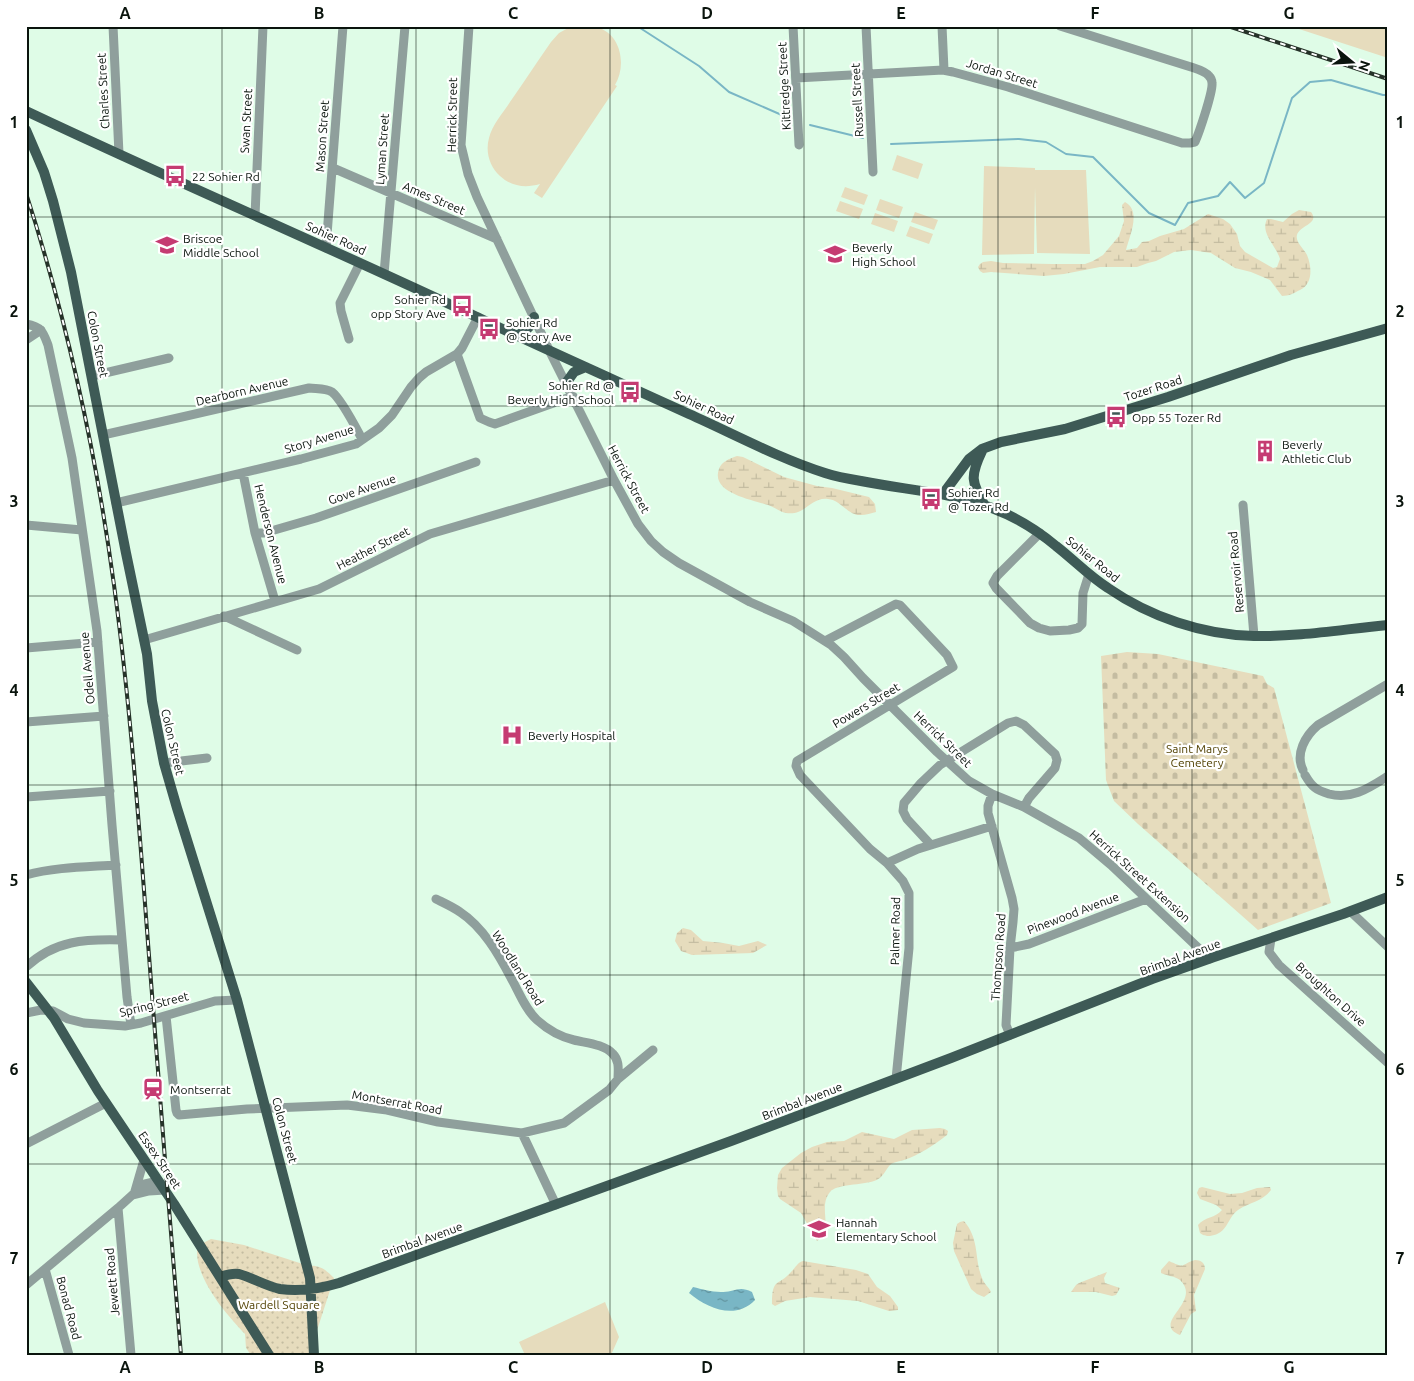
<svg xmlns="http://www.w3.org/2000/svg" width="1414" height="1381" font-family="Ubuntu,sans-serif">
<style>
.wetland{fill:url(#wetland-marsh)}
.cemetery{fill:url(#cemetery-stones)}
.park{fill:url(#park-dots)}
.pitch{fill:#e6dcbd}
.water{fill:url(#water-ripples)}
.lines{fill:none;stroke-linecap:round;stroke-linejoin:round}
.stream{stroke:#79b6c5;stroke-width:2}
.minor{stroke:#8f9f9c;stroke-width:9}
.major{stroke:#3e5a56;stroke-width:10}
.rail-casing{stroke:#263229;stroke-width:4}
.rail{stroke:#fff;stroke-width:2;stroke-dasharray:5.5;stroke-linecap:butt}
.grid{fill:none;stroke:#0a140d;stroke-width:1;stroke-opacity:0.55}
.labels{text-anchor:middle;dominant-baseline:central;stroke-width:4.5;stroke-linejoin:round;paint-order:stroke}
.street-label{font-size:12px;fill:#0a140d;stroke:#fff}
.poi-label{font-size:12px;fill:#0a140d;stroke:#fff;text-anchor:start}
.park-label{font-size:12px;fill:#534305;stroke:#fff}
.neatline{fill:none;stroke:#0a140d;stroke-width:2}
.grid-label{font-size:16px;text-anchor:middle;font-weight:bold;fill:#0a140d}
</style>
<defs>
<pattern id="wetland-marsh" width="20" height="14" patternUnits="userSpaceOnUse" patternTransform="scale(1.25)"><rect width="20" height="14" fill="#e6dcbd"/><path d="M1 5h8M5 5V1M11 12h8M15 12V8" fill="none" stroke="#c4bca1"/></pattern>
<pattern id="cemetery-stones" width="16" height="16" patternUnits="userSpaceOnUse" patternTransform="scale(1.25)"><rect width="16" height="16" fill="#e6dcbd"/><path d="M2 7V4a2 2 0 0 1 4 0v3zM10 15v-3a2 2 0 0 1 4 0v3z" fill="#c4bca1"/></pattern>
<pattern id="park-dots" width="8" height="8" patternUnits="userSpaceOnUse" patternTransform="scale(1.25)"><rect width="8" height="8" fill="#e6dcbd"/><path d="M2 2h.1M6 6h.1" fill="none" stroke="#c4bca1" stroke-width="1.8" stroke-linecap="round"/></pattern>
<pattern id="water-ripples" width="26" height="14" patternUnits="userSpaceOnUse" patternTransform="scale(1.25)"><rect width="26" height="14" fill="#79b6c5"/><path d="M2 4q2-2 4 0t4 0M15 11q2-2 4 0t4 0" fill="none" stroke="#61939e"/></pattern>
</defs>
<rect width="100%" height="100%" fill="#dffce7"/>
<!-- wetland -->
<path class="wetland" d="M1125 202C1142 211 1129 237 1126 250L1137 248 1142 242 1149 241 1160 236 1184 229 1208 214 1223 219 1230 224 1237 234 1240 246 1245 252 1273 268 1277 267 1280 259C1276 245 1260 234 1267 219H1271L1283 222 1292 214 1299 210 1311 212C1320 224 1300 225 1297 235 1295 242 1304 249 1307 255 1312 267 1313 284 1300 290 1294 293 1289 296 1282 296L1270 280 1251 272 1235 268 1211 253 1191 250 1174 252 1156 261 1148 263 1137 267H1100L1064 274 1044 276 991 272 983 273 980 271 978 267 980 264 983 262 991 261 1003 263 1052 264H1085L1093 261 1103 255 1119 236 1124 221 1122 205Z
M737 456 743 457 784 477 817 486 832 488 869 497 875 504 876 512C871 513 866 515 861 515 848 516 841 500 828 499 810 497 806 516 786 513 780 512 774 507 768 505 753 500 710 493 719 469 722 461 729 459 737 456Z
M683 928 691 930 703 941 723 943 739 946 758 941 767 945 753 953 692 955 681 951 675 941 677 933Z
M940 1128 945 1129 948 1131 947 1135C934 1145 919 1155 904 1160 900 1161 896 1162 893 1163 885 1167 886 1177 874 1181 863 1185 836 1184 830 1192 817 1208 835 1230 817 1241L801 1213 780 1199 778 1196 777 1188 778 1175 782 1168 801 1153 812 1147 827 1142 844 1141 862 1132 894 1139 912 1130Z
M1202 1187 1230 1194 1242 1193 1257 1188 1270 1187 1271 1190C1262 1202 1250 1202 1238 1210 1226 1219 1229 1233 1210 1236 1206 1236 1204 1236 1200 1233L1198 1225C1204 1217 1216 1218 1222 1210L1216 1205 1200 1199 1197 1193 1199 1188Z
M964 1221C980 1240 974 1258 982 1278 984 1284 989 1287 991 1292L984 1297 977 1294 971 1289 954 1251 953 1243 957 1224 960 1222Z
M1195 1260C1201 1260 1205 1263 1205 1269L1194 1295 1196 1311 1191 1314 1180 1335C1150 1323 1203 1302 1180 1280 1175 1276 1167 1276 1161 1273V1270L1169 1261C1187 1269 1179 1265 1195 1260Z
M803 1261 856 1270 868 1274 877 1287 890 1296 898 1307V1310L889 1311 858 1301 810 1297 785 1301 775 1306 772 1304C772 1277 778 1287 791 1272 796 1267 797 1263 803 1261Z
M1107 1272 1104 1278 1105 1283 1120 1288 1116 1295 1112 1296 1096 1292H1071L1076 1285 1079 1283Z"/>
<!-- cemetery -->
<path class="cemetery" d="M1127 652 1158 654 1263 676 1267 684 1274 688 1331 903 1258 930 1138 824 1114 801 1106 780 1101 656Z"/>
<!-- park -->
<path class="park" d="M211 1239 244 1245 309 1266C320 1265 326 1270 334 1278L309 1355H251L246 1348 245 1334C227 1315 204 1288 198 1262 197 1257 197 1252 197 1246Z"/>
<!-- pitch -->
<path class="pitch" d="M572 26C580 26 589 25 596 27 621 33 627 65 615 85L617 86 542 198 534 193 540 184C526 188 512 187 500 176 490 167 485 152 489 138 492 125 503 113 510 102 524 82 537 62 551 42L559 33Z
M1300 26H1388V58L1299 29Z
M897 155 923 164 918 179 892 170Z
M984 166 1035 168V170H1086L1090 254 1037 253 1035 187 1034 254 982 255Z
M845 187 868 195 864 205 841 197Z
M880 199 903 207 899 218 876 210Z
M840 201 863 209 859 219 836 211Z
M915 212 938 220 934 230 911 222Z
M875 213 898 221 894 232 871 224Z
M910 226 933 234 929 244 906 236Z
M605 1302 619 1337 611 1355H525L519 1342Z"/>
<!-- water -->
<path class="water" d="M693 1287C702 1289 711 1292 721 1292 734 1293 738 1285 752 1292L755 1300C736 1320 708 1309 689 1293Z"/>
<g class="lines">
<!-- stream -->
<path class="stream" d="M637 26 699 66 729 92 784 116
M810 125 863 138
M891 144 1019 139 1046 142 1066 154 1093 157 1149 213 1175 225 1188 203 1218 196 1230 182 1245 198 1264 183 1292 98 1310 82 1331 80 1383 95H1388"/>
<!-- minor -->
<path class="minor" d="M113 26 119 154
M469 26 461 145 468 174 477 197 550 352 614 480 638 524 651 541 663 552 679 563 750 602 793 621 831 645 844 657 863 678 937 752 969 781 992 794 1024 807 1079 838 1111 865 1210 959
M793 26 799 145
M866 26 873 172
M942 26 944 70
M796 78 943 70 953 72 1008 87 1182 143H1190L1195 142C1199 133 1213 92 1212 83 1212 81 1211 78 1209 76 1205 71 1197 69 1191 67L1060 26
M333 168 497 239
M255 216 263 26
M326 248 343 26
M384 274 405 26
M26 324C42 327 43 332 48 345L72 458 97 631 112 825 127 997 131 1025
M349 339 341 311 340 303 360 263
M26 340 41 330
M457 354 480 418 489 422 495 424 573 396
M92 376 169 358
M103 435 309 388C316 389 326 388 332 392 342 400 356 428 362 439
M243 473 255 533 275 601
M116 503 301 459 356 444 379 428 392 415 411 387 419 378 426 372 457 354 462 348 478 317
M1243 505 1254 636
M26 525 82 530
M255 533H264L316 518 476 462
M1040 533 997 576 993 583 996 588 1030 623 1039 628 1050 631 1069 630 1078 628 1082 624 1083 593 1089 574
M224 616 297 650
M144 640 319 589 430 534 614 480
M825 641 896 604 900 605 947 655 953 667 797 761 796 766 800 775 870 849 887 863 903 881 909 893V948L896 1079
M26 648 98 642
M26 722 104 716
M164 763 207 758
M1303 770C1295 754 1305 736 1318 725L1388 684
M1305 775C1312 787 1316 790 1329 794 1352 800 1369 788 1388 776
M992 794 988 806V813L1012 898 1014 909 1013 922 1010 948 1006 1025 1010 1035
M26 797 110 791
M992 826 931 845 907 819 903 811 904 803 921 783 940 765 1008 723 1016 721 1024 725 1055 754 1057 760 1055 768 1029 798 1024 807
M887 863 918 849 931 845
M26 875C55 867 86 867 116 865
M436 899C444 903 453 907 460 912 483 927 499 955 511 978 519 992 525 1009 537 1020 547 1029 561 1037 574 1040 586 1043 604 1044 613 1054 620 1061 618 1071 618 1079
M1350 911 1388 947
M1271 939 1269 952 1279 965 1388 1063
M1010 948 1029 944 1146 899
M26 967C55 940 85 939 122 940
M26 1013 41 1010 53 1011 68 1019 84 1023 125 1026 141 1023 215 1001 237 1000
M166 1016 176 1110 177 1113 179 1115 247 1109 347 1105 387 1110 438 1122 522 1133 564 1123 609 1090 618 1079 653 1050
M522 1133 556 1205
M26 1144 106 1103
M135 1191 144 1160
M133 1195 149 1191 165 1190
M118 1208 131 1355
M45 1269 69 1355
M26 1285 118 1208 140 1188 145 1184 158 1181"/>
<!-- major -->
<path class="major" d="M26 111C176 182 329 247 479 318 549 351 619 382 689 414 734 434 778 458 825 473 837 477 849 479 861 481 905 490 950 492 992 508 1016 517 1037 530 1056 546 1074 560 1089 576 1108 588 1150 617 1203 635 1254 636 1299 637 1344 629 1388 625
M26 130 44 172 53 201 71 272 126 553 147 654 152 701 164 763 177 808 237 1000 310 1278 314 1355
M517 336C526 330 531 328 534 317
M566 383 574 372 586 367
M982 451C970 476 971 482 985 506
M943 494 969 459 982 449 1001 442 1065 429 1168 397 1291 355 1388 328
M26 982 54 1018 98 1091 174 1204 269 1355
M220 1277C226 1275 233 1273 239 1274 253 1278 266 1286 280 1289 301 1292 319 1289 339 1283L731 1141 951 1058 1152 979 1214 957 1343 914 1388 897"/>
<!-- rail casing -->
<g class="rail-casing">
<path id="rail" d="M1228 26 1388 79
M26 193C67 321 96 452 114 585 130 703 139 823 148 943 158 1080 170 1218 181 1355"/>
</g>
<!-- rail -->
<use href="#rail" class="rail"/>
</g>
<!-- grid -->
<path class="grid" d="M222 26V1355M416 26V1355M610 26V1355M804 26V1355M998 26V1355M1192 26V1355M26 217H1388M26 406H1388M26 596H1388M26 785H1388M26 975H1388M26 1164H1388"/>
<!-- icons -->
<defs>
<g id="bus-bare" transform="scale(1.725)"><path d="M-5-6H5V4H4V6H2V4H-2V6H-4V4H-5ZM-3.5-4V0h7V-4ZM-3.5 1.2v1.5H-2V1.2ZM2 1.2v1.5H3.5V1.2Z" fill="#c53b72" stroke="#fff" stroke-width="2.5" paint-order="stroke"/></g>
<g id="school-bare" transform="scale(1.725)"><path d="M0-5L7-2L0 1L-7-2ZM-4 1L0 2.5L4 1V4Q0 6-4 4Z" fill="#c53b72" stroke="#fff" stroke-width="2.5" paint-order="stroke"/></g>
<g id="building-bare" transform="scale(1.725)"><path d="M-4-6H4V6H1V3H-1V6H-4ZM-2.5-4.3h1.7v1.8h-1.7ZM.8-4.3h1.7v1.8H.8ZM-2.5-1h1.7V.8h-1.7ZM.8-1h1.7V.8H.8Z" fill="#c53b72" stroke="#fff" stroke-width="2.5" paint-order="stroke"/></g>
<g id="hospital-bare" transform="scale(1.725)"><path d="M-5-5h3v3.5h4V-5h3V5h-3V1.5h-4V5h-3Z" fill="#c53b72" stroke="#fff" stroke-width="2.5" paint-order="stroke"/></g>
<g id="station-bare" transform="scale(1.725)"><path d="M-3-6H3Q5-6 5-4V2Q5 4 3 4L4.5 6H3L1.5 4h-3L-3 6H-4.5L-3 4Q-5 4-5 2V-4Q-5-6-3-6ZM-3.5-4v3h7v-3ZM-3.5 1v1.5H-2V1ZM2 1v1.5H3.5V1Z" fill="#c53b72" stroke="#fff" stroke-width="2.5" paint-order="stroke"/></g>
</defs>
<g fill-rule="evenodd">
<use href="#bus-bare" x="175" y="176"/>
<use href="#school-bare" x="167" y="245"/>
<use href="#school-bare" x="835" y="254"/>
<use href="#bus-bare" x="462" y="306"/>
<use href="#bus-bare" x="489" y="329"/>
<use href="#bus-bare" x="630" y="392"/>
<use href="#bus-bare" x="1116" y="417"/>
<use href="#building-bare" x="1265" y="451"/>
<use href="#bus-bare" x="931" y="499"/>
<use href="#hospital-bare" x="512" y="735"/>
<use href="#station-bare" x="153" y="1089"/>
<use href="#school-bare" x="819" y="1229"/>
</g>
<g class="labels">
<!-- street labels -->
<g class="street-label">
<text transform="translate(1002 73) rotate(17)">Jordan Street</text>
<text transform="translate(784 86) rotate(-93)">Kittredge Street</text>
<text transform="translate(103 91) rotate(-93)">Charles Street</text>
<text transform="translate(857 100) rotate(-93)">Russell Street</text>
<text transform="translate(452 115) rotate(-89)">Herrick Street</text>
<text transform="translate(246 121) rotate(-87)">Swan Street</text>
<text transform="translate(322 136) rotate(-86)">Mason Street</text>
<text transform="translate(382 149) rotate(-86)">Lyman Street</text>
<text transform="translate(434 198) rotate(23)">Ames Street</text>
<text transform="translate(336 238) rotate(24)">Sohier Road</text>
<text transform="translate(98 344) rotate(79)">Colon Street</text>
<text transform="translate(1153 388) rotate(-18)">Tozer Road</text>
<text transform="translate(242 391) rotate(-13)">Dearborn Avenue</text>
<text transform="translate(704 407) rotate(25)">Sohier Road</text>
<text transform="translate(319 439) rotate(-17)">Story Avenue</text>
<text transform="translate(629 479) rotate(62)">Herrick Street</text>
<text transform="translate(362 489) rotate(-19)">Gove Avenue</text>
<text transform="translate(271 534) rotate(76)">Henderson Avenue</text>
<text transform="translate(373 548) rotate(-27)">Heather Street</text>
<text transform="translate(1093 559) rotate(39)">Sohier Road</text>
<text transform="translate(1236 572) rotate(-95)">Reservoir Road</text>
<text transform="translate(87 668) rotate(-95)">Odell Avenue</text>
<text transform="translate(866 705) rotate(-31)">Powers Street</text>
<text transform="translate(943 739) rotate(44)">Herrick Street</text>
<text transform="translate(173 742) rotate(77)">Colon Street</text>
<text transform="translate(1140 876) rotate(42)">Herrick Street Extension</text>
<text transform="translate(1073 913) rotate(-21)">Pinewood Avenue</text>
<text transform="translate(895 931) rotate(-89)">Palmer Road</text>
<text transform="translate(998 957) rotate(-86)">Thompson Road</text>
<text transform="translate(1180 957) rotate(-20)">Brimbal Avenue</text>
<text transform="translate(518 968) rotate(58)">Woodland Road</text>
<text transform="translate(1331 994) rotate(42)">Broughton Drive</text>
<text transform="translate(154 1004) rotate(-14)">Spring Street</text>
<text transform="translate(802 1101) rotate(-21)">Brimbal Avenue</text>
<text transform="translate(397 1102) rotate(10)">Montserrat Road</text>
<text transform="translate(285 1130) rotate(75)">Colon Street</text>
<text transform="translate(160 1160) rotate(56)">Essex Street</text>
<text transform="translate(422 1240) rotate(-20)">Brimbal Avenue</text>
<text transform="translate(112 1282) rotate(-95)">Jewett Road</text>
<text transform="translate(69 1308) rotate(75)">Bonad Road</text>
</g>
<!-- poi labels -->
<g class="poi-label">
<text x="192" y="176">22 Sohier Rd</text>
<text x="183" y="238">Briscoe<tspan x="183" dy="14">Middle School</tspan></text>
<text x="852" y="247">Beverly<tspan x="852" dy="14">High School</tspan></text>
<text x="446" y="299" text-anchor="end">Sohier Rd<tspan x="446" dy="14">opp Story Ave</tspan></text>
<text x="506" y="322">Sohier Rd<tspan x="506" dy="14">@ Story Ave</tspan></text>
<text x="614" y="385" text-anchor="end">Sohier Rd @<tspan x="614" dy="14">Beverly High School</tspan></text>
<text x="1132" y="417">Opp 55 Tozer Rd</text>
<text x="1282" y="444">Beverly<tspan x="1282" dy="14">Athletic Club</tspan></text>
<text x="948" y="492">Sohier Rd<tspan x="948" dy="14">@ Tozer Rd</tspan></text>
<text x="528" y="735">Beverly Hospital</text>
<text x="170" y="1089">Montserrat</text>
<text x="836" y="1222">Hannah<tspan x="836" dy="14">Elementary School</tspan></text>
</g>
<!-- park labels -->
<g class="park-label">
<text x="1197" y="748">Saint Marys<tspan x="1197" dy="14">Cemetery</tspan></text>
<text x="279" y="1304">Wardell Square</text>
</g>
</g>
<!-- border -->
<rect width="1414" height="1381" fill="none" stroke="#ffffff" stroke-width="55"/>
<!-- north arrow -->
<g transform="translate(1352 62) rotate(108)" stroke="#ffffff" stroke-width="4" paint-order="stroke">
<path d="M0-4L9 19L0 12L-9 19Z" fill="#0a140d"/>
<text y="-8" font-size="14" font-weight="bold" text-anchor="middle" fill="#0a140d">N</text>
</g>
<rect x="28" y="28" width="1358" height="1326" class="neatline"/>
<g class="grid-label">
<text x="125" y="19">A</text>
<text x="319" y="19">B</text>
<text x="513" y="19">C</text>
<text x="707" y="19">D</text>
<text x="901" y="19">E</text>
<text x="1095" y="19">F</text>
<text x="1289" y="19">G</text>
<text x="14" y="128">1</text>
<text x="1400" y="128">1</text>
<text x="14" y="317">2</text>
<text x="1400" y="317">2</text>
<text x="14" y="507">3</text>
<text x="1400" y="507">3</text>
<text x="14" y="696">4</text>
<text x="1400" y="696">4</text>
<text x="14" y="886">5</text>
<text x="1400" y="886">5</text>
<text x="14" y="1075">6</text>
<text x="1400" y="1075">6</text>
<text x="14" y="1264">7</text>
<text x="1400" y="1264">7</text>
<text x="125" y="1373">A</text>
<text x="319" y="1373">B</text>
<text x="513" y="1373">C</text>
<text x="707" y="1373">D</text>
<text x="901" y="1373">E</text>
<text x="1095" y="1373">F</text>
<text x="1289" y="1373">G</text>
</g>
</svg>
